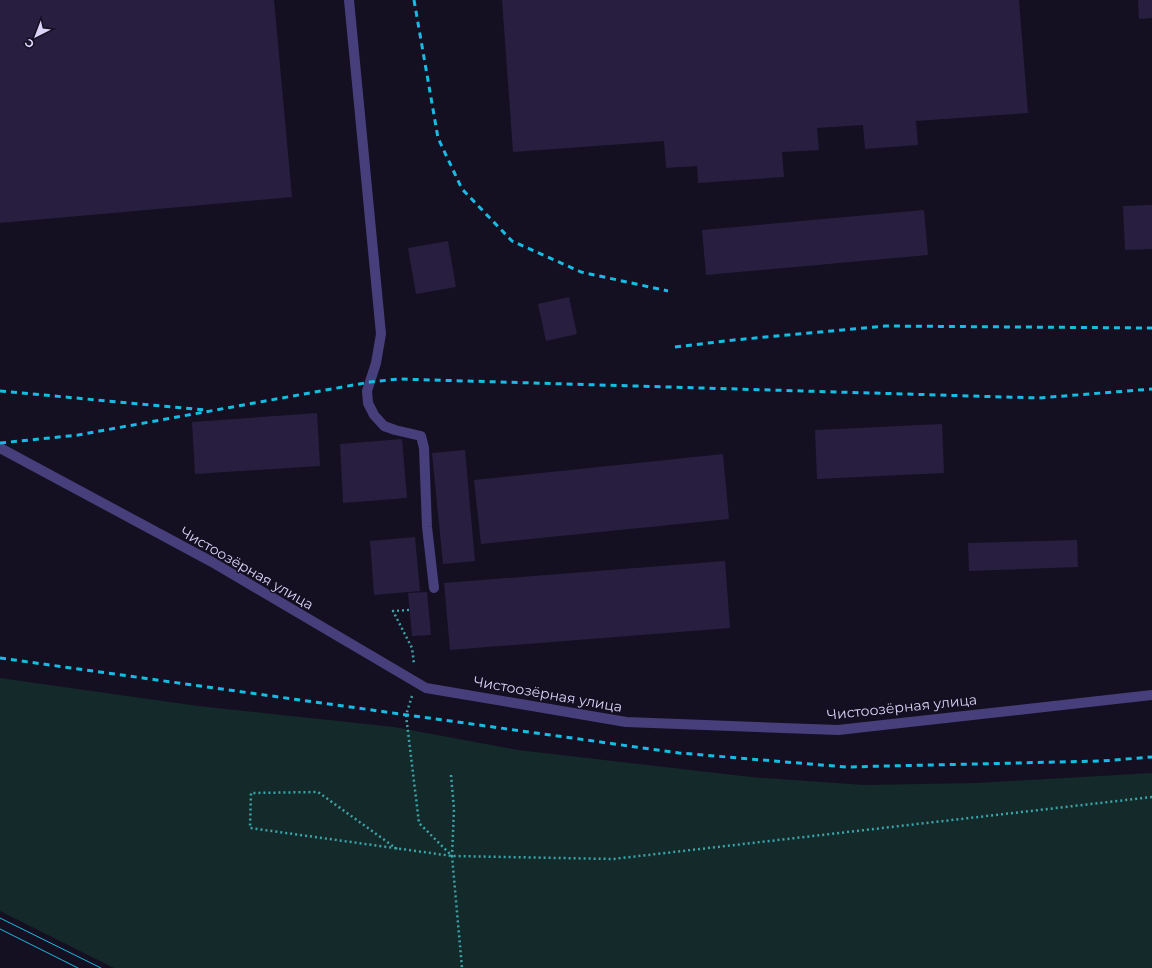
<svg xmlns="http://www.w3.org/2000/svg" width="1152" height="968" font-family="Montserrat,sans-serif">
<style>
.green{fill:#13292a}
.building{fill:#281e40}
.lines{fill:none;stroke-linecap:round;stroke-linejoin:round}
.path{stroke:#3aa5a9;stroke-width:2.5;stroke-dasharray:2 3;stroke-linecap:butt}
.lane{stroke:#473f7b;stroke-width:10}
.street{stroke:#473f7b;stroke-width:10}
.tram{stroke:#16bce4;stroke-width:1}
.rail{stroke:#16bce4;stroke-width:3;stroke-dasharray:6 5;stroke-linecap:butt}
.labels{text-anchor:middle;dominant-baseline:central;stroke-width:3;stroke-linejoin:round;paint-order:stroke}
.street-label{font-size:14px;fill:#dcd4fb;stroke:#141021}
</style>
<rect width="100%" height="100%" fill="#141021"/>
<!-- green -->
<path class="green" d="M0 678 198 706 394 727 518 750 751 777 864 785 976 783 1152 773V968H114L0 911Z"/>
<!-- building -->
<path class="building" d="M0 0H274L292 197 0 223Z
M502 0H1019L1028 113 916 121 918 145 865 149 863 125 817 128 819 150 782 152 784 177 698 183 697 166 666 168 664 141 513 152Z
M1138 0H1152V18L1139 19Z
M1152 205V249L1125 250 1123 206Z
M924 210 928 255 706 275 702 230Z
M448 241 456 287 416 294 408 248Z
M569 297 577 334 546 341 538 304Z
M317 413 320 466 195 474 192 422Z
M942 424 944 473 817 479 815 430Z
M402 439 407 498 343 503 340 444Z
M465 450 475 561 443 564 432 453Z
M723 454 729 519 481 544 474 480Z
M415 537 420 591 374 595 370 541Z
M1077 540 1078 567 969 571 968 543Z
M725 561 730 628 450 650 444 583Z
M427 592 431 635 412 636 408 593Z"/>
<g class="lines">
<!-- path -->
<path class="path" d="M409 610 393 611 412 648 414 664
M412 696 406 715 419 823 452 856 462 968
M451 775 454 809 452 856
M397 849 318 792 251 793 250 828 452 856 613 859 1152 797"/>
<!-- lane -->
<path class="lane" d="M349 0 381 334 376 363 367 391 368 403 374 415 384 426 395 430 421 436 424 448 427 527 434 588"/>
<!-- street -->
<path class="street" d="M0 448 212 562 426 688 626 722 838 730 1152 695"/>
<!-- tram -->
<path class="tram" d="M0 918 101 968
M0 929 78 968"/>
<!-- rail -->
<path class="rail" d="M414 0 438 138 462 189 512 241 581 272 668 291
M675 347 734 340 885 326 1152 328
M0 391 205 410
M0 443 78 435 370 382 399 379 1039 398 1152 389
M0 658 679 753 846 767 1102 761 1152 757"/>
</g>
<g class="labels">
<!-- street labels -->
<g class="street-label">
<text transform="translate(247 568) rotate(30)">Чистоозёрная улица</text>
<text transform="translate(548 694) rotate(10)">Чистоозёрная улица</text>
<text transform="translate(902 707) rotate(-6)">Чистоозёрная улица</text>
</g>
</g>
<!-- north arrow -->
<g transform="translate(36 36) rotate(222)" stroke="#141021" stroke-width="3" paint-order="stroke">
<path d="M0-3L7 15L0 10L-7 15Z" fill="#dcd4fb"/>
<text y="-6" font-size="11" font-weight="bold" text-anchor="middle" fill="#dcd4fb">С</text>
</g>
</svg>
